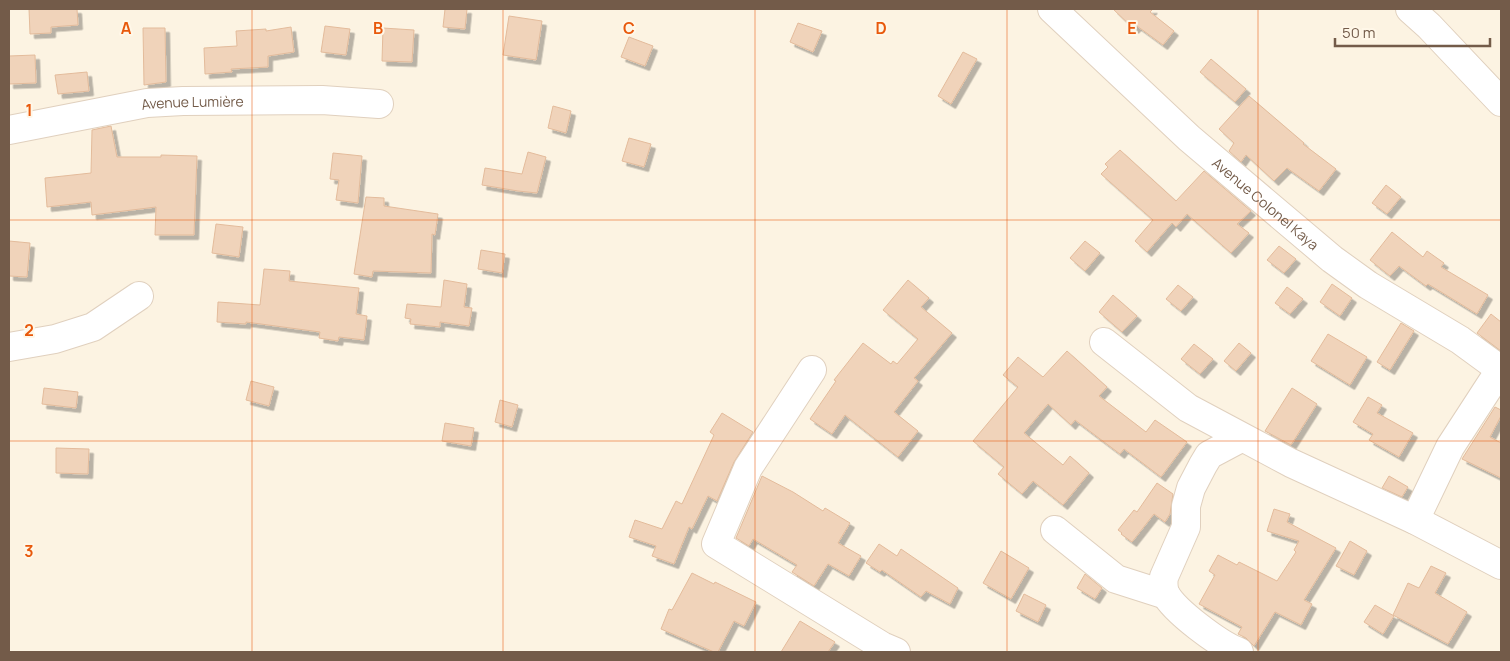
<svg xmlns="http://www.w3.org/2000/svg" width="1510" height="661" font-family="Manrope,sans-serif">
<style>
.building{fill:#f0d3ba;stroke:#e3bb9b;filter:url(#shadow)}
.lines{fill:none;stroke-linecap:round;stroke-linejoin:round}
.minor-casing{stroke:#e0d0be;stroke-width:30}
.minor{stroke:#fff;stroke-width:28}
.grid{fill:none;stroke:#e8590c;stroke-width:1;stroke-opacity:0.55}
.labels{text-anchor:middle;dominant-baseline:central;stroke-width:4;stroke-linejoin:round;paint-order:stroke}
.street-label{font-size:14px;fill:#735b49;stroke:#fff7e8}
.grid-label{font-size:16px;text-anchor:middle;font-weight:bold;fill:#e8590c;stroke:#fff7e8;stroke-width:4;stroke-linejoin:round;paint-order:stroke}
</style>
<defs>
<filter id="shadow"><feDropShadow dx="4.5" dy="4.5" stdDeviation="0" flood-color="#0004"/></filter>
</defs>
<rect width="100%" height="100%" fill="#fcf3e2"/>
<!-- building -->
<path class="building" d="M29 9H77L78 25 51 27V33L30 34Z
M445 9H467L465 29 443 27Z
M1113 9H1153L1150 12 1174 31 1163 45 1137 26 1134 29Z
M509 16 542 21 536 60 503 55Z
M798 23 822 31 813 52 790 42Z
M325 26 350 29 346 55 321 52Z
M291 27 294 52 268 56V67L231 69 232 72 205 74 204 48 237 46 236 31 266 29V31Z
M143 28H165L166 82 144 85Z
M383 28 414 30 412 62 382 61Z
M629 37 653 46 645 66 621 57Z
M963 52 977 59 951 104 938 96Z
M35 55 36 83 9 84V56Z
M1211 59 1246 89 1235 102 1200 72Z
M87 72 89 91 58 94 55 75Z
M1249 96 1304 143 1303 144 1336 169 1319 191 1287 168 1274 181 1246 155 1241 162 1229 151 1234 143 1219 129Z
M553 106 571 111 566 133 548 128Z
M111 126 117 157H161V155L197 156 194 235H155L156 207 92 215 91 202 47 207 45 178 91 173 92 130Z
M629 138 651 144 644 167 622 161Z
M1120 150 1176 201 1204 171 1251 211 1237 224 1249 233 1231 253 1187 214 1176 227 1172 223 1147 252 1135 241 1153 220 1101 174 1108 167 1105 164Z
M528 152 546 157 537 193 518 191 482 185 485 168 522 174Z
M333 153 362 156 358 203 336 200 339 180 330 179Z
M1386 185 1401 197 1387 214 1372 203Z
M366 197 384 198V206L438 214 435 235 432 234 431 273 373 271 372 277 354 274Z
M216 224 243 227 239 257 212 253Z
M1392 232 1423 257 1427 251 1444 263 1441 267 1488 295 1477 314 1428 284 1426 286 1399 266 1390 276 1370 260Z
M9 241 30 243 27 277 9 276Z
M1085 241 1100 253 1085 271 1070 258Z
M1279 246 1296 259 1284 273 1267 260Z
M481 250 505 254 502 273 478 269Z
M264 269 290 271 289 281 359 288 356 314 367 316 364 340 339 337 338 341 319 338 320 332 246 322V324L217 322 218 302 260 305Z
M444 280 467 284 464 307 472 308 469 326 440 322V327L410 324 411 319 405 318 407 304 441 307Z
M908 280 929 298 921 307 952 333 914 378 918 381 894 412 918 431 898 457 845 415 832 434 810 419 836 381 834 380 863 343 891 364 893 361 897 364 918 339 883 310Z
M1332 284 1352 298 1340 316 1320 302Z
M1178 285 1193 297 1181 311 1166 299Z
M1287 287 1303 299 1290 314 1275 303Z
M1113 295 1137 316 1122 332 1099 312Z
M1491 314 1501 322V351L1477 333Z
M1401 323 1414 331 1390 370 1377 362Z
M1328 334 1367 357 1350 385 1311 361Z
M1239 343 1251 353 1236 371 1224 361Z
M1194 344 1213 359 1200 374 1181 359Z
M1067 351 1107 387 1099 396 1146 432 1155 420 1187 442 1161 477 1124 449 1120 454 1075 420 1071 425 1048 404 1024 433 1063 465 1070 456 1089 473 1063 505 1033 481 1022 494 998 474 1004 467 973 441 1018 387 1003 375 1018 357 1043 377Z
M251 381 274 387 269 406 246 400Z
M44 388 78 392 76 408 42 404Z
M1292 388 1317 404 1291 445 1265 431Z
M1368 397 1382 405 1377 413 1413 433 1399 457 1369 440 1373 434 1353 422Z
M500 400 518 405 512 427 495 422Z
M1495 407 1501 410V416L1490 437 1501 443V478L1462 459Z
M722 413 753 432 734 462 717 501 708 496 692 529 689 527 674 564 652 556 656 546 629 537 635 520 662 529 676 501 682 504 714 435 710 432Z
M445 423 474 428 471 446 442 441Z
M56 448 89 449 88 474 56 473Z
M762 476 793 492 823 511 825 508 850 523 838 543 861 556 849 576 828 564 814 586 792 572 797 565 753 539 749 546 736 538Z
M1389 476 1408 487 1402 497 1382 488Z
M1157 483 1173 494 1170 514 1165 522 1154 514 1132 542 1121 534 1122 533 1118 530 1134 510 1137 512Z
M1274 509 1290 514 1287 522 1336 548 1304 600 1312 604 1301 625 1275 612 1254 646 1246 638 1238 634 1242 627 1199 604 1215 575 1209 571 1218 555 1237 565 1239 562 1277 581 1296 552 1294 550 1299 541 1267 531Z
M1350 541 1367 551 1354 575 1336 566Z
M879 544 897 556 901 549 958 588 950 604 926 591 921 597 882 570 880 572 866 563Z
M1001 551 1029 568 1011 599 983 583Z
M1431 566 1446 573 1435 593 1467 612 1448 644 1393 615 1408 583 1419 588Z
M692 573 714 584 715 582 756 602 744 626 734 621 718 652H714L661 629 669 609 672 610Z
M1085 574 1102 588 1095 599 1077 588Z
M1024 594 1046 605 1038 622 1016 611Z
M1375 605 1394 616 1383 634 1364 622Z
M800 621 835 642 828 652H781Z"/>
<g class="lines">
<!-- minor casing -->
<g class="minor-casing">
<g id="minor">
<path id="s1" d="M1052 9 1189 138 1332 259 1368 285 1460 340 1501 370"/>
<path d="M1410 9 1429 26 1501 102"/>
<path id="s2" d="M9 130 147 103 183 101 322 100 379 104"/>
<path d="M1104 342 1188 408 1291 463 1415 520 1501 565"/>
<path d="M9 347 55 339 93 327 139 296"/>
<path d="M812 370 748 468 716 544 882 646 896 652"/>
<path d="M1415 520 1450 447 1500 370"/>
<path d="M1055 530 1116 579 1166 595"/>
<path d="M1239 652C1220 645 1174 611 1165 593 1163 587 1163 583 1164 577L1186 527V506L1191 488 1203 465 1209 455 1241 438"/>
</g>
</g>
<!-- minor -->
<use href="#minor" class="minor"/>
</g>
<!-- grid -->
<path class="grid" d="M252 9V652M503 9V652M755 9V652M1007 9V652M1258 9V652M9 220H1501M9 441H1501"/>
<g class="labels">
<!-- street labels -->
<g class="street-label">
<text stroke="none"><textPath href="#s2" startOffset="186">Avenue Lumière</textPath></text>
<text stroke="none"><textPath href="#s1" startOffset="289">Avenue Colonel Kaya</textPath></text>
</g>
</g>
<g class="grid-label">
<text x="126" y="34">A</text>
<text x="378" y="34">B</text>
<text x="629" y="34">C</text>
<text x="881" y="34">D</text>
<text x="1132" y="34">E</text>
<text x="29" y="116">1</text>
<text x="29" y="336">2</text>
<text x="29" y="557">3</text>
</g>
<!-- border -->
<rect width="1510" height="661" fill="none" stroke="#735b49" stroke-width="20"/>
<!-- scale -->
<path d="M1335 38v8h155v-8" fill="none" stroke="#735b49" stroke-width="2.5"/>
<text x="1342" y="38" font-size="15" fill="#735b49" stroke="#fff7e8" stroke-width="4" paint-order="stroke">50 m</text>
</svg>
